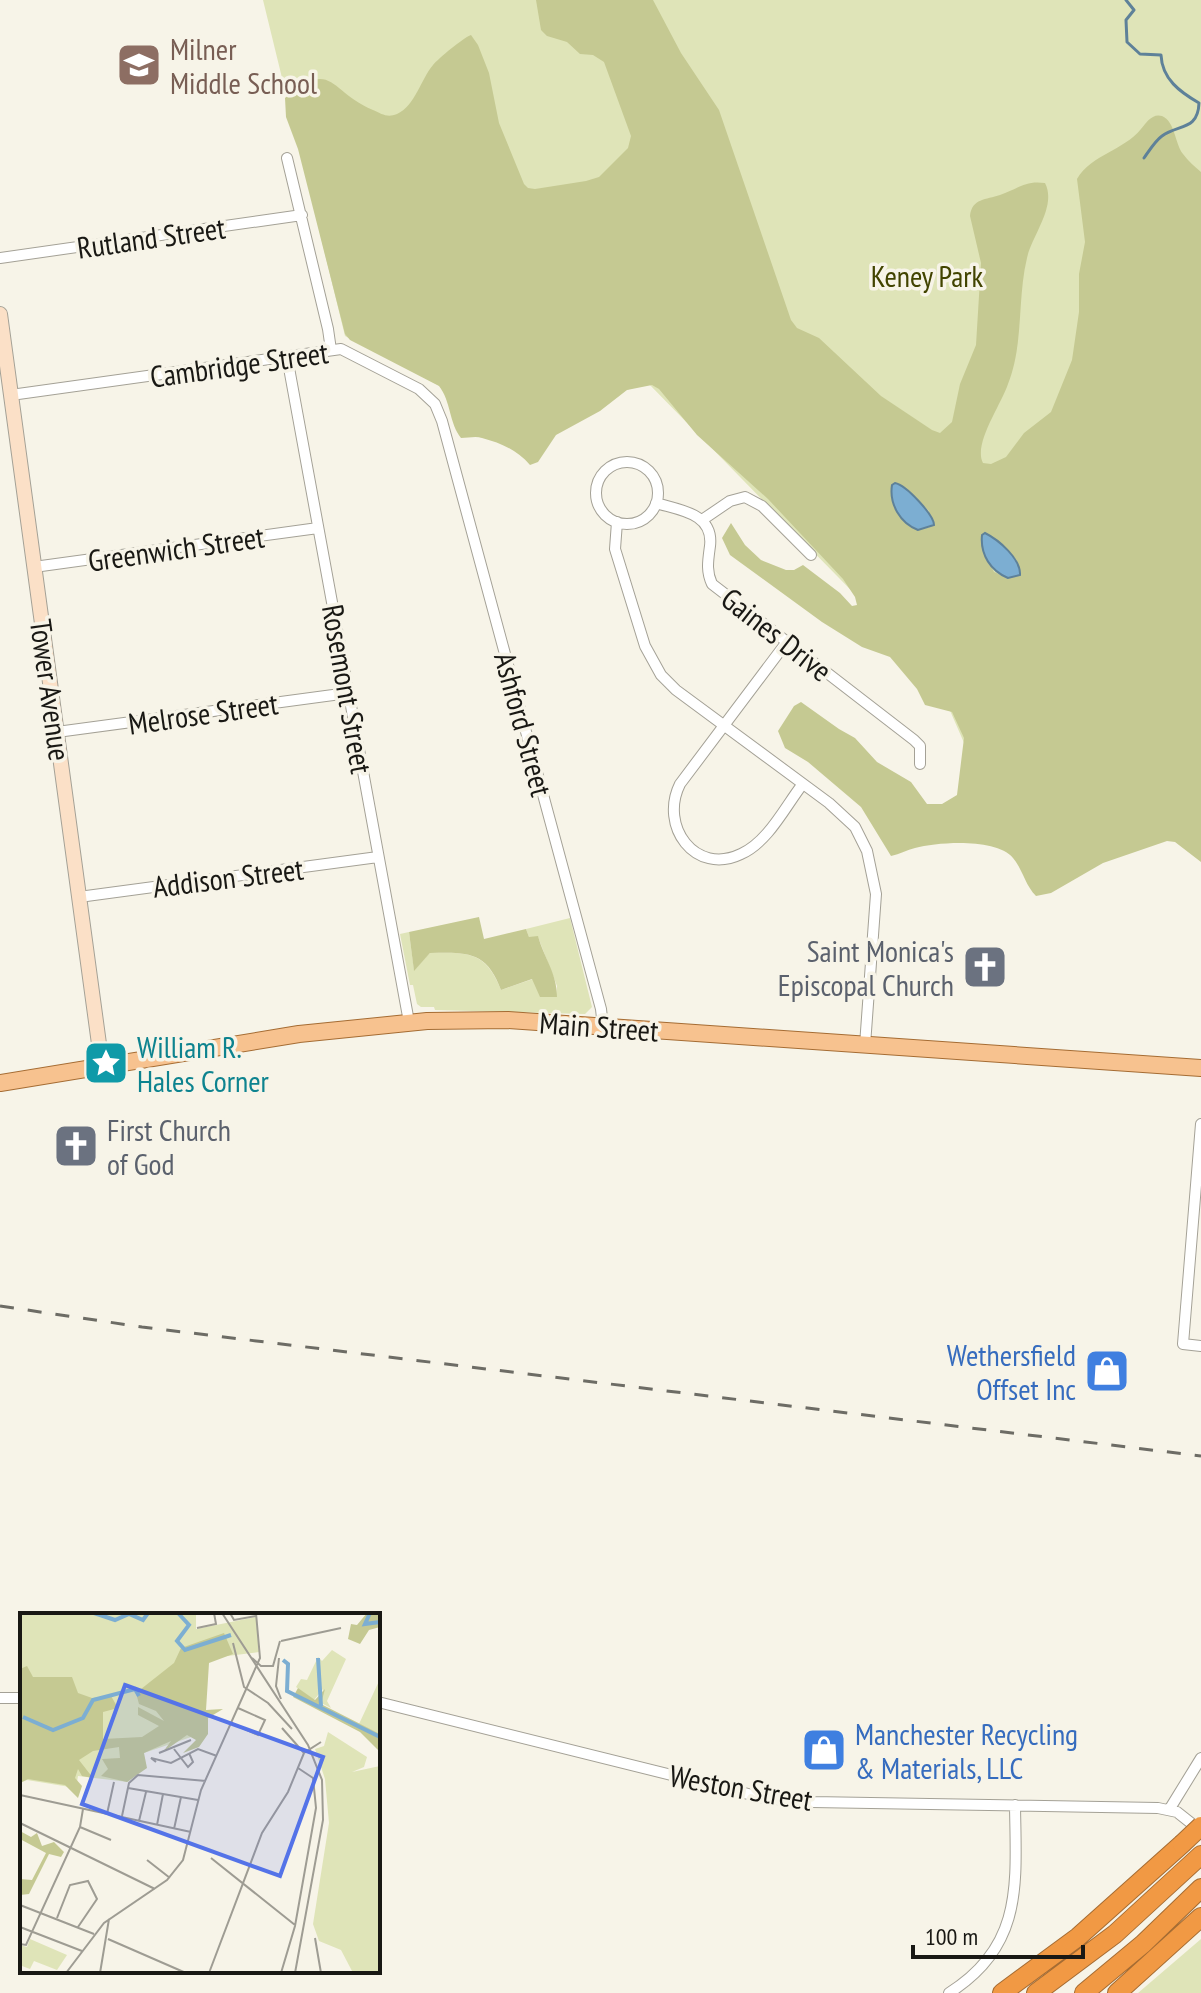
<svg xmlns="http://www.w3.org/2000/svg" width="1201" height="1993" font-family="'PT Sans Narrow',sans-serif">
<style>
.green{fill:#dfe4b8}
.forest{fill:#c5c992;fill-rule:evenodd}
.water{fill:#7caed2;stroke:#5e8199;stroke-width:2}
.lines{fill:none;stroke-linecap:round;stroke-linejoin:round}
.stream{stroke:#5e8199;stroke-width:3}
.minor-casing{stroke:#a4a196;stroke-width:12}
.secondary-casing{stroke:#a4a196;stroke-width:16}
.primary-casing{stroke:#a56c33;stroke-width:18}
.motorway-casing{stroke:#a56c33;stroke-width:20}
.minor{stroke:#fff;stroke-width:10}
.secondary{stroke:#fbe0c7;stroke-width:14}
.primary{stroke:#f7c28f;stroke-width:16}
.motorway{stroke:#f19944;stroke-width:18}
.rail{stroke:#6d6c65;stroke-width:3;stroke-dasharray:14 14;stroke-linecap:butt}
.motorway-bridge-casing{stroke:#a56c33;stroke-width:20;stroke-linecap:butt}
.motorway-bridge{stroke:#f19944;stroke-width:18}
.labels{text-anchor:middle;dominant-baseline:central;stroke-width:7;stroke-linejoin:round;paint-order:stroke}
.education-label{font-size:30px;fill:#785e54;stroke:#f7f4e8;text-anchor:start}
.street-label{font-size:30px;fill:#191814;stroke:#f7f4e8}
.park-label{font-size:30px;fill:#424400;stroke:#f7f4e8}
.worship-label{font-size:30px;fill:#5b616d;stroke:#f7f4e8;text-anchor:end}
.culture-label{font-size:30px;fill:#0d838f;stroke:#f7f4e8;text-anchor:start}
.shop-label{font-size:30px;fill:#366cbe;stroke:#f7f4e8;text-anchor:end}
.inset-river{fill:none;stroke:#7caed2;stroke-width:4}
.inset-road{fill:none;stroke:#9e9c93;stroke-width:2}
.view{fill:#5473e8;fill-opacity:0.15;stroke:#5473e8;stroke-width:4}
.inset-edge{fill:none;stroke:#191814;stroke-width:4}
</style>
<rect width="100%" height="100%" fill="#f7f4e8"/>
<!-- green -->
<path class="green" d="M263 0H1201V761L988 798 935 676 648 383 516 426 345 336Z
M570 918 592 1007 585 1014 435 1010 434 1007H421L417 1004 413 985H410L400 934 409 932 414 970 430 953C467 952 486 951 501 990L533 979 537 985 556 997 557 986 538 937H529L526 929Z
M1201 1939V1993H1138Z"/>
<!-- forest -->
<path class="forest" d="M536 0H653L681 53 719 110 791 320 797 328 819 338 881 396 932 430 940 433 952 422 960 384 976 345 981 263 970 216C972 198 986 200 1000 195 1018 189 1025 180 1045 183 1057 206 1032 235 1027 258 1017 299 1024 344 1008 384 1001 405 973 444 983 463L991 464 1006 457 1024 433 1051 412 1072 360 1079 312V274L1085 242 1077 179C1092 154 1123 151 1141 129 1146 123 1152 113 1162 116 1175 121 1175 144 1183 154 1188 161 1195 167 1201 172V862L1175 842 1167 841 1103 863 1051 893 1036 896C1025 885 1023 870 1013 858 996 838 939 842 915 848 907 850 900 854 891 856L861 807 808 762 785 748 778 731 794 706 801 702 839 729 855 738 877 762 911 782 927 804H942L957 795 964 738 952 712 925 705 917 689 890 657 862 647 822 622 730 555 722 538 731 523 745 545 761 560 786 570H794L803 565 840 593 852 606 857 605 855 597 843 579 768 499 697 435 659 389 652 385 627 390 600 411 556 435 538 462 530 465C517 450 501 443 482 438 476 436 468 438 461 438 449 423 451 401 439 386L350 340 345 334 298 149 286 117 285 98C333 57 330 93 373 110 382 114 387 118 397 114 415 106 421 79 433 65 439 58 463 38 471 35L478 45 489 73 499 123 524 184 528 188 535 189 586 181 599 177 628 148 631 136 604 62 593 55 580 54 567 42 547 36 541 30ZM912 494 929 511 930 527 923 529 898 511 893 504ZM982 535 992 537 1015 558 1009 578 994 572 982 547Z
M479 917 484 939 526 929 529 937 538 936C544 958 557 973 557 997H540L532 979 501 990C487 951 467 952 430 953L414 971 409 932Z"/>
<!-- water -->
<path class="water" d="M895 483C906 485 934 515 934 525L918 530C900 523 889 504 892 485Z
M985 533C999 540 1021 559 1020 575L1008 578C991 571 980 555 982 535Z"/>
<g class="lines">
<!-- stream -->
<path class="stream" d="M1126 0 1134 10 1126 20 1127 42 1140 54 1161 55C1162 79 1180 92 1199 103 1198 131 1178 124 1162 136 1155 141 1149 151 1144 158"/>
<!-- minor casing -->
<g class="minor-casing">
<path id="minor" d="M287 158 328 329 331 350
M0 258 302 215
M287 357 409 1022
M11 395 341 349 419 389 435 404 442 421 601 1009 603 1027
M596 493a31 31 0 1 1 62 0a31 31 0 1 1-62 0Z
M656 503C679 510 714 513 710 546 708 561 706 571 712 584L914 740 920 746V764
M702 520 730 501 745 497 762 506 811 555
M617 522 615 549 645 646 661 675 676 690 829 803 855 827 867 851 876 894 865 1045
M34 567 318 528
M786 643 680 784C659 826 695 876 741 854 768 842 785 807 802 785
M57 732 348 693
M79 897 378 857
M1201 1124 1183 1344 1201 1346
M0 1698H22
M378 1702 764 1798 812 1802 1158 1808 1177 1812 1201 1831
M1169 1810 1201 1758
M949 1993C1024 1946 1016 1883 1015 1805"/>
</g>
<!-- secondary casing -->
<g class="secondary-casing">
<path id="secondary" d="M0 314 102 1066"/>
</g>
<!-- primary casing -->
<g class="primary-casing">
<path id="primary" d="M0 1083 299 1034 427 1021 508 1020 1201 1068"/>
</g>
<!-- motorway casing -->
<g class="motorway-casing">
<path id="motorway" d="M1002 1993 1078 1937 1182 1844
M1036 1993 1115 1934 1201 1855
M1084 1993 1143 1944 1201 1888
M1117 1993 1201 1917"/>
</g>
<!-- minor -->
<use href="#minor" class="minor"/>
<!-- secondary -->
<use href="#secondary" class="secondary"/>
<!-- primary -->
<use href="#primary" class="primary"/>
<!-- motorway -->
<use href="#motorway" class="motorway"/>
<!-- rail -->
<path class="rail" d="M0 1306 142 1327 1201 1456"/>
<!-- motorway-bridge casing -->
<g class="motorway-bridge-casing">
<path id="motorway-bridge" d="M1182 1844 1201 1826"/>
</g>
<!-- motorway-bridge -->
<use href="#motorway-bridge" class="motorway-bridge"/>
</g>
<!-- icons -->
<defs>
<g id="school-square" transform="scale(2.3)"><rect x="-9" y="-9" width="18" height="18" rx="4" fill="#8d6e63" stroke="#f7f4e8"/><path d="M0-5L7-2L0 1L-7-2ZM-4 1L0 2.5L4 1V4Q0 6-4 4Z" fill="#fff"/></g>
<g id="church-square" transform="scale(2.3)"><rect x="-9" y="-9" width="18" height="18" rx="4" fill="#6b7280" stroke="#f7f4e8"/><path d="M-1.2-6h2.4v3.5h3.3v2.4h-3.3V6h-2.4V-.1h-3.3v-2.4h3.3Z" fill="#fff"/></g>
<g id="sight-square" transform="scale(2.3)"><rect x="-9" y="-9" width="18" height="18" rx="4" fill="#0f9aa8" stroke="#f7f4e8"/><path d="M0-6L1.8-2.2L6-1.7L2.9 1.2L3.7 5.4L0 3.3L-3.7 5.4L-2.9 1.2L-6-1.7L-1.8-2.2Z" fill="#fff"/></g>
<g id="shop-square" transform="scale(2.3)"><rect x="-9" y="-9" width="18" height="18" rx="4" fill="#3f7fe0" stroke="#f7f4e8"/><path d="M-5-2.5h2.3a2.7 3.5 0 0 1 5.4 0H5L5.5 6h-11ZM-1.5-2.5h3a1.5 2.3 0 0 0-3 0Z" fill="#fff"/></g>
</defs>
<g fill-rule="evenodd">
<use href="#school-square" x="139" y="65"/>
<use href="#church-square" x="985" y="967"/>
<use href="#sight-square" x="106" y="1063"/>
<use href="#church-square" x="76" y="1146"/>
<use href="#shop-square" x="1107" y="1371"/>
<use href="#shop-square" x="824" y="1750"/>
</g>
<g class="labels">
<!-- education labels -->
<g class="education-label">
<text x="170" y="48">Milner<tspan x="170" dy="34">Middle School</tspan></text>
</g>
<!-- street labels -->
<g class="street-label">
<text transform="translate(151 237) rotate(-8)">Rutland Street</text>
<text transform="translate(239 364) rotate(-8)">Cambridge Street</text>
<text transform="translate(176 548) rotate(-8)">Greenwich Street</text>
<text transform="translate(777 634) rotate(38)">Gaines Drive</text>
<text transform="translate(348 689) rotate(80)">Rosemont Street</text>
<text transform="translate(51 690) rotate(82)">Tower Avenue</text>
<text transform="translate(203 713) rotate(-8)">Melrose Street</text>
<text transform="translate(524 724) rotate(75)">Ashford Street</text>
<text transform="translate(228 877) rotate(-7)">Addison Street</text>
<text transform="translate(599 1026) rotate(4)">Main Street</text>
<text transform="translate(741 1787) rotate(10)">Weston Street</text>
</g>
<!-- park labels -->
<g class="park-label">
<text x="927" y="275">Keney Park</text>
</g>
<!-- worship labels -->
<g class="worship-label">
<text x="954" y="950">Saint Monica's<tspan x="954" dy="34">Episcopal Church</tspan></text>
<text x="107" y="1129" text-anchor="start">First Church<tspan x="107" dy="34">of God</tspan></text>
</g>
<!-- culture labels -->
<g class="culture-label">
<text x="137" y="1046">William R.<tspan x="137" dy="34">Hales Corner</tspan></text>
</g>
<!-- shop labels -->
<g class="shop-label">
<text x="1076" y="1354">Wethersfield<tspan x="1076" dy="34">Offset Inc</tspan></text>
<text x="855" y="1733" text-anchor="start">Manchester Recycling<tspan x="855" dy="34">&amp; Materials, LLC</tspan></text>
</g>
</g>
<!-- overview -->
<g transform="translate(20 1613)">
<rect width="360" height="360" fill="#f7f4e8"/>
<path d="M0 0H176V16L236 4 239 39 183 46 177 122 124 140 123 155 108 169 58 163 56 175 7 167 0 170ZM312 37 326 46 307 88 311 95 301 90 303 76 294 87 276 74 281 66 287 67 298 44 302 48ZM360 66V121L339 111ZM308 119 347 144 344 154 332 159 360 153V360L332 358 321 337 299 328 293 311 309 210 305 166 295 136 304 133ZM10 326 47 342 37 357 14 348 10 356 2 353 0 332 7 334Z" fill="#dfe4b8"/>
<path d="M347 0H360V14L349 17 340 31 328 26 331 11 337 12ZM204 20 213 41 189 50 186 97 203 96 188 105V121L179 134 163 140 176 127 167 122 143 139 151 128 124 140 127 155 107 169 81 163 88 156 82 146 100 145 99 134 73 138 59 147 73 165 62 163 58 156 55 165 62 173 58 185 45 172 8 166 0 170V56L7 53 13 64H52L58 80 72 85 91 83 98 95 83 99V126L122 124 139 113 118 102V94L144 108 136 98 119 91 116 80 154 50 161 35ZM278 75 295 87 305 76 301 91 360 121V139L340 119 273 84ZM0 218 11 224 17 220 22 233 34 229 44 239 41 244 29 241 9 281 0 282V266L12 267 26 240 0 226Z" fill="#c5c992"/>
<path class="inset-river" d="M74 0 95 7 109 1 123 7 128 0M158 0 169 12 157 28 165 37 211 22M350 0 345 11 360 9M298 45 301 93M263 47 268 51 267 78 360 124M3 104 33 117 63 105 73 87 115 76 119 83"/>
<path class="inset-road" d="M202 0 288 132 302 167 303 207 275 360M210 0 214 7 236 3M177 15 196 11 194 0M261 28 321 15M213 30 224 74 248 90 272 116M232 45 241 53H253L260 28M259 45 256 73 261 86M211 110 238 122 245 107 218 95M262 115 284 140M154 136 168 154 173 149 169 140M139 140 171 127M136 149 131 145 151 150 178 136 197 143M108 175 178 187M0 182 171 219M87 201 94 169M102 203 109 170 118 162 186 168M119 208 126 179M0 210 135 276M137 212 143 181M60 214 91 227M154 216 161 184M191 245 275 312M127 247 150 265M0 292 74 321M37 305 50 272 68 268 77 286 58 314M0 314 62 338M295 325 301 360M88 326 166 360M0 331 6 332 60 214 63 196M46 360 84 310 147 267 163 247 181 177 240 45 236 0M80 360 89 306M189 360 242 220 268 179 284 140 301 129M261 360 275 313 296 195 293 165 278 155"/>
<path class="view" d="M105 72 303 144 260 263 62 191Z"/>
<rect width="360" height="360" class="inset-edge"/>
</g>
<!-- scale -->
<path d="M913 1945v12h170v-12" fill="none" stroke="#191814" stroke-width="4"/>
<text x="925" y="1945" font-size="24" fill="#191814" stroke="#f7f4e8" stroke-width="6" paint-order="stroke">100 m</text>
</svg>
